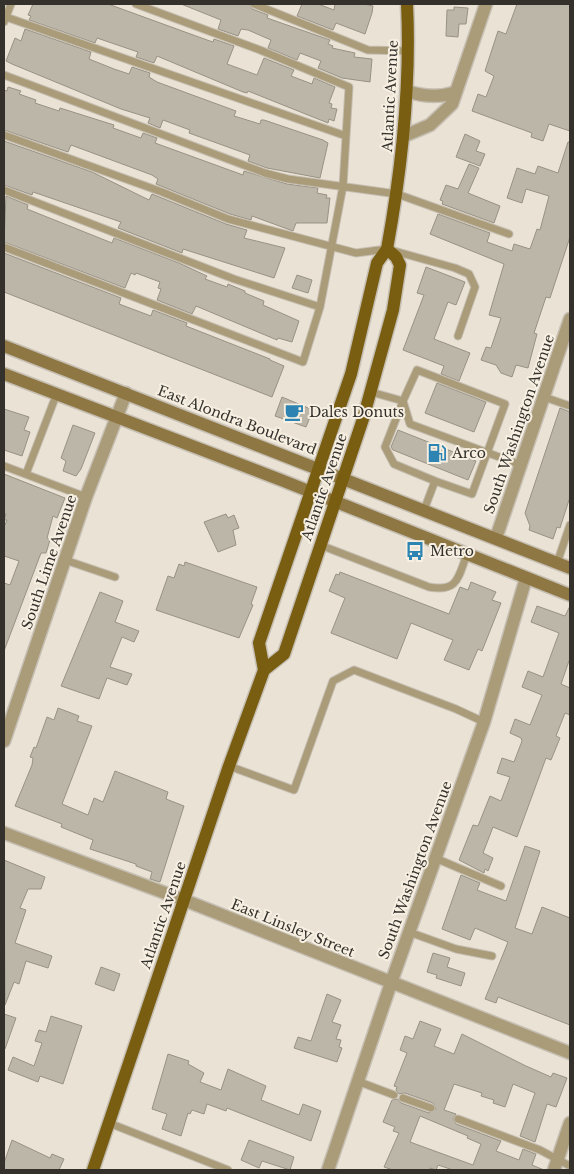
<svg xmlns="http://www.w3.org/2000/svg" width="574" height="1174" font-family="'Libre Baskerville',serif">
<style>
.building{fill:#bcb6a8;stroke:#989285;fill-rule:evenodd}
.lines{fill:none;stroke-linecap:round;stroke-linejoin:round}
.service-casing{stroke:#c6bfb3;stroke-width:9}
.minor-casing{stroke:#c6bfb3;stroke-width:15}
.secondary-casing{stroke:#c6bfb3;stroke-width:15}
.primary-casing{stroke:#c6bfb3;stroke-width:15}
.service{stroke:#aa9b79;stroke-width:7}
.minor{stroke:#aa9b79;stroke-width:12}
.secondary{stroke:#8e7743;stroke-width:12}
.primary{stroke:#795d11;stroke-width:12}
.labels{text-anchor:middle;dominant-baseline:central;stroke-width:4;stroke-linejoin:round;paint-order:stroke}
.street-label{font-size:14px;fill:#34312c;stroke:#f7f0e2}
.poi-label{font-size:14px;fill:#34312c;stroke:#f7f0e2;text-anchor:start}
</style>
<rect width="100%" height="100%" fill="#eae3d5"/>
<!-- building -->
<path class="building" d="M33 4H108L207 40 213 42 214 39 234 46 227 64 257 75 264 58 294 70 291 76 312 84 314 78 335 87 329 103 332 104 331 108 337 109 334 121 329 119 328 123 248 91 247 93 243 92 157 56 154 63 136 57 138 52 97 38 95 43 29 20 31 16 28 15Z
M181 4H249L252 9 268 15 267 18 330 40 328 44 333 46 332 48 355 53 354 57 372 59 370 82 342 78 318 68 321 61 300 53 297 60 268 48 271 40 248 30 241 29 238 36 218 29 221 20Z
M302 4H318L334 10 335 4H364L373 6 372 13 365 34 336 23 333 30 297 16Z
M517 4H570V131L549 124 543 141 531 137 532 133 472 111 478 94 486 97 494 76 485 71 498 31 506 34Z
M454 7 468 8 466 24H459L458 37 446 36 447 10H454Z
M25 29 91 52 89 59 114 69 129 74 132 67 150 73 149 77 157 82 236 111 234 116 260 124 261 120H264L323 140 328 143 320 178 267 168 248 161 250 155 189 133 190 130 163 120 160 128 148 123 150 118 121 109 12 64 6 61 15 38 21 41Z
M8 87 21 91 19 94 36 100 35 103 59 111 60 108 114 125 113 128 141 138 143 133 157 138 155 143 243 175 244 171 287 184 318 188 317 193 327 195 326 198H330L327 223H296L293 231 252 216 251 220 230 214 156 184 158 179 152 175 71 145 68 152 4 130V90L7 91Z
M465 134 480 141 476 151 485 154 480 166 456 157Z
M4 141 92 172 149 200 152 194 226 224 247 230 244 238 285 248 274 278 183 249 182 253 118 228 121 222 33 192 32 195 4 185Z
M568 142H570V237L550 298 546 297 534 333 537 334 528 368 516 365 512 377 501 373 496 365 481 360 486 347 491 348 501 318 489 315 504 264 430 234 438 214 490 233 487 242 512 251 514 244 530 249 537 229 540 230 549 196 526 189 522 203 507 198 517 168 535 174 538 166 558 173Z
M469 164 479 168 468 193 500 206 494 223 442 204 443 201 440 200 446 185 458 189Z
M6 196 28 205 27 209 112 243 114 238 179 263 207 276 205 279 227 287 228 284 245 291V293L264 301 263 305 299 321 292 342 278 338 277 340 196 306 192 314 157 300 161 289 158 288 160 282 136 273 135 275 131 273 125 288 4 242Z
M4 253 121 298 119 304 151 316 153 310 187 323 186 326 270 359V360L284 366 272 397 4 292Z
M426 267 465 282 456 305 448 302 434 339 470 353 459 381 441 374 444 366 403 350 424 295 417 293Z
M297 275 312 280 308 293 292 288Z
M437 383 486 402 474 432 425 413Z
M282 397 313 410 306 427 275 416Z
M560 408 570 412V497L560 528 557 527 553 539 529 530 530 526 525 513Z
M4 409 29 417 24 430 30 432 22 456 4 450Z
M73 425 95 433 81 469 76 476 63 471 66 461 61 458Z
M398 430 476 461 468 480 393 450 391 447Z
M4 474 65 498 57 518 53 516 47 538 50 540 46 553H41L4 651V583L10 585 19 561 4 556V527L7 520H4L6 514 4 513Z
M226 514 228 518 234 515 239 528 233 530 236 545 218 552 204 522Z
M185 562 257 587 251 604 253 605 239 638 156 610 168 576 174 578 179 564 184 566Z
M340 572 449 614 460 587 468 590 471 582 496 592 492 600 501 603 482 651 478 649 469 670 444 660 453 640 411 623 397 659 331 633 345 598 329 591 336 574 339 575Z
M100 592 123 601 115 622 139 631 134 642 122 637 110 667 132 674 127 685 107 678 99 699 61 686Z
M537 606 565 616 570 606V658L561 684 570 688V715L565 713 556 736 560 738 551 760 546 758 517 837 493 827 483 853 493 858 488 871 485 869 484 873 459 860 473 825 478 826 490 796 501 801 510 777 497 773 502 758 514 762 522 741 521 738 510 733 515 719 530 725 542 695 522 687 528 671 543 677 559 633 531 622Z
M58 708 79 716 77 721 92 726 62 804 88 815 94 798 103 802 115 771 168 792 166 799 184 806 160 882 150 879 152 872 136 866V864L90 849 93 840 61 827 62 824 15 806 32 765 33 758 30 757 34 747 36 748 47 717 54 720Z
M525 846 540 851 515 928 532 934 542 907 570 918V1025L498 997 496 1003 485 999 508 942 475 928 470 940 442 929 461 875 480 883 477 890 506 901Z
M4 860 45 877 41 889H28L20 908 26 910 15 943 52 956 48 968 26 961 19 984 14 982 5 1005Z
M433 953 450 958 447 967 465 973 461 986 436 978 437 975 427 972Z
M101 967 120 974 114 991 95 984Z
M327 994 341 1000 332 1022 341 1025 336 1039 341 1040 339 1047 342 1048 337 1062 294 1048 298 1037 311 1041Z
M4 1014 16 1018 5 1049 4 1048Z
M51 1016 82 1026 63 1084 40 1076 38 1082 8 1070 13 1057 34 1066 42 1043 35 1041 39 1030 46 1032Z
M420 1021 441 1029 434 1046 454 1054 462 1034 526 1066 551 1077 553 1073 567 1078 556 1107 547 1104 535 1142 520 1136 535 1093 513 1084 505 1107 493 1103 494 1100 481 1096 482 1093 454 1084 444 1110 456 1114 453 1119 456 1124 501 1141 496 1151 519 1160 523 1149 536 1154 532 1165 544 1170H453L438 1165 436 1170 430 1168V1170H393L384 1167 399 1133 393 1131 395 1127 383 1122 392 1100 398 1099 401 1103 429 1113 436 1109 433 1103 405 1093 399 1094 396 1090 397 1087 394 1086 407 1053 400 1050 405 1036 413 1039ZM420 1116 468 1136 467 1138 481 1144 473 1165 410 1142Z
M168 1054 189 1061 188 1064 204 1073 200 1082 221 1090 228 1069 266 1086 261 1100 299 1115 303 1104 321 1111 311 1141 227 1108 226 1111 207 1104 204 1114 192 1110 190 1114 188 1113 181 1136 162 1129 167 1114 152 1109Z
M12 1140 50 1158 52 1154 64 1159 59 1170H4V1163Z
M249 1140 294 1157 290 1170 262 1161 259 1168 241 1160Z"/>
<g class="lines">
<!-- service casing -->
<g class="service-casing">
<path id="service" d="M254 4 368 50 409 51
M6 17 346 136
M4 22 11 4
M4 75 265 173 288 179 397 194 509 234
M4 135 162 192 228 219 356 253 387 249 455 268 469 274 475 287 458 336
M4 190 234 279 320 307
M4 247 303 362 320 307 343 186 349 87 260 50 136 4
M371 392 403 401 385 447 394 464 435 481 424 510
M544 397 570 406
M4 466 86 497
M26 474 57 393
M435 481 472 494 505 404 417 370 403 401 410 424 521 465
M320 545 429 587C458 592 458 578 467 554
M65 560 115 577
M557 563 570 525
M229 766 294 790 333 681 354 670 456 709 484 722
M435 858 501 886
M409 932 456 949 492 956
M357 1081 394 1095
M403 1098 431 1108
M458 1119 540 1150 570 1166
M109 1123 228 1170"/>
</g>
<!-- minor casing -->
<g class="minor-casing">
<path id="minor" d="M407 91C424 97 439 98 456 92
M404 136 430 125 452 104 486 4
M496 538 570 319
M4 741 86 497 126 393
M4 833 184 900 570 1053
M328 1170 391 983 484 722 526 578
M554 1170 570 1123"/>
</g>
<!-- secondary casing -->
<g class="secondary-casing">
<path id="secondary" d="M4 346 570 568
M4 374 281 480 570 595"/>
</g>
<!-- primary casing -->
<g class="primary-casing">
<path id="primary" d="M264 670 259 643 351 374 377 263 387 249C402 167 411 86 407 4
M93 1170 229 766 264 670 284 654 363 419 393 310 400 265 396 257 387 249"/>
</g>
<!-- service -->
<use href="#service" class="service"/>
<!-- minor -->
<use href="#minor" class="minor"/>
<!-- secondary -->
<use href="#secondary" class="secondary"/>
<!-- primary -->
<use href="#primary" class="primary"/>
</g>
<!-- icons -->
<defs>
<g id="cafe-bare" transform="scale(1.5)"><path d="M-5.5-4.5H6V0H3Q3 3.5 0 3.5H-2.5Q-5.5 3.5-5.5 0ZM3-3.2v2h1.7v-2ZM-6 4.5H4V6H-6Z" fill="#2d84b3" stroke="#f7f0e2" stroke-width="2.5" paint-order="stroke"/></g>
<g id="fuel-bare" transform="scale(1.5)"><path d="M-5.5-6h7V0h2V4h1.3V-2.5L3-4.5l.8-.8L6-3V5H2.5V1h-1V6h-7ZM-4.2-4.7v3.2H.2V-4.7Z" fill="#2d84b3" stroke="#f7f0e2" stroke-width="2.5" paint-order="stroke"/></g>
<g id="bus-bare" transform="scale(1.5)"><path d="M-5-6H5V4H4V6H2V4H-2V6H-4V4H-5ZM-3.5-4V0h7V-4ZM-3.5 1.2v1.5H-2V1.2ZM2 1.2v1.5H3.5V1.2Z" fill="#2d84b3" stroke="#f7f0e2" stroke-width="2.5" paint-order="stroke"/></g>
</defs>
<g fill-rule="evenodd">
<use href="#cafe-bare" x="294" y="412"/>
<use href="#fuel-bare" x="437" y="453"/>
<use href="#bus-bare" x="415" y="551"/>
</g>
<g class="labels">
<!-- street labels -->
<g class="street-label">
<text transform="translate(390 96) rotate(-87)">Atlantic Avenue</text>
<text transform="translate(237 420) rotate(21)">East Alondra Boulevard</text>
<text transform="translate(519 424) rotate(-71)">South Washington Avenue</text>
<text transform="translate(324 487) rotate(-71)">Atlantic Avenue</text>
<text transform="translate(49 562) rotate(-71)">South Lime Avenue</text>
<text transform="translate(415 870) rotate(-70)">South Washington Avenue</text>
<text transform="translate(163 915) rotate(-71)">Atlantic Avenue</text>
<text transform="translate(293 928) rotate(22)">East Linsley Street</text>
</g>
<!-- poi labels -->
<g class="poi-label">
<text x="309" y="412">Dales Donuts</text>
<text x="452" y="453">Arco</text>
<text x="430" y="551">Metro</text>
</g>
</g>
<!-- border -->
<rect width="574" height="1174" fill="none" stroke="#34312c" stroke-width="10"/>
</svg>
